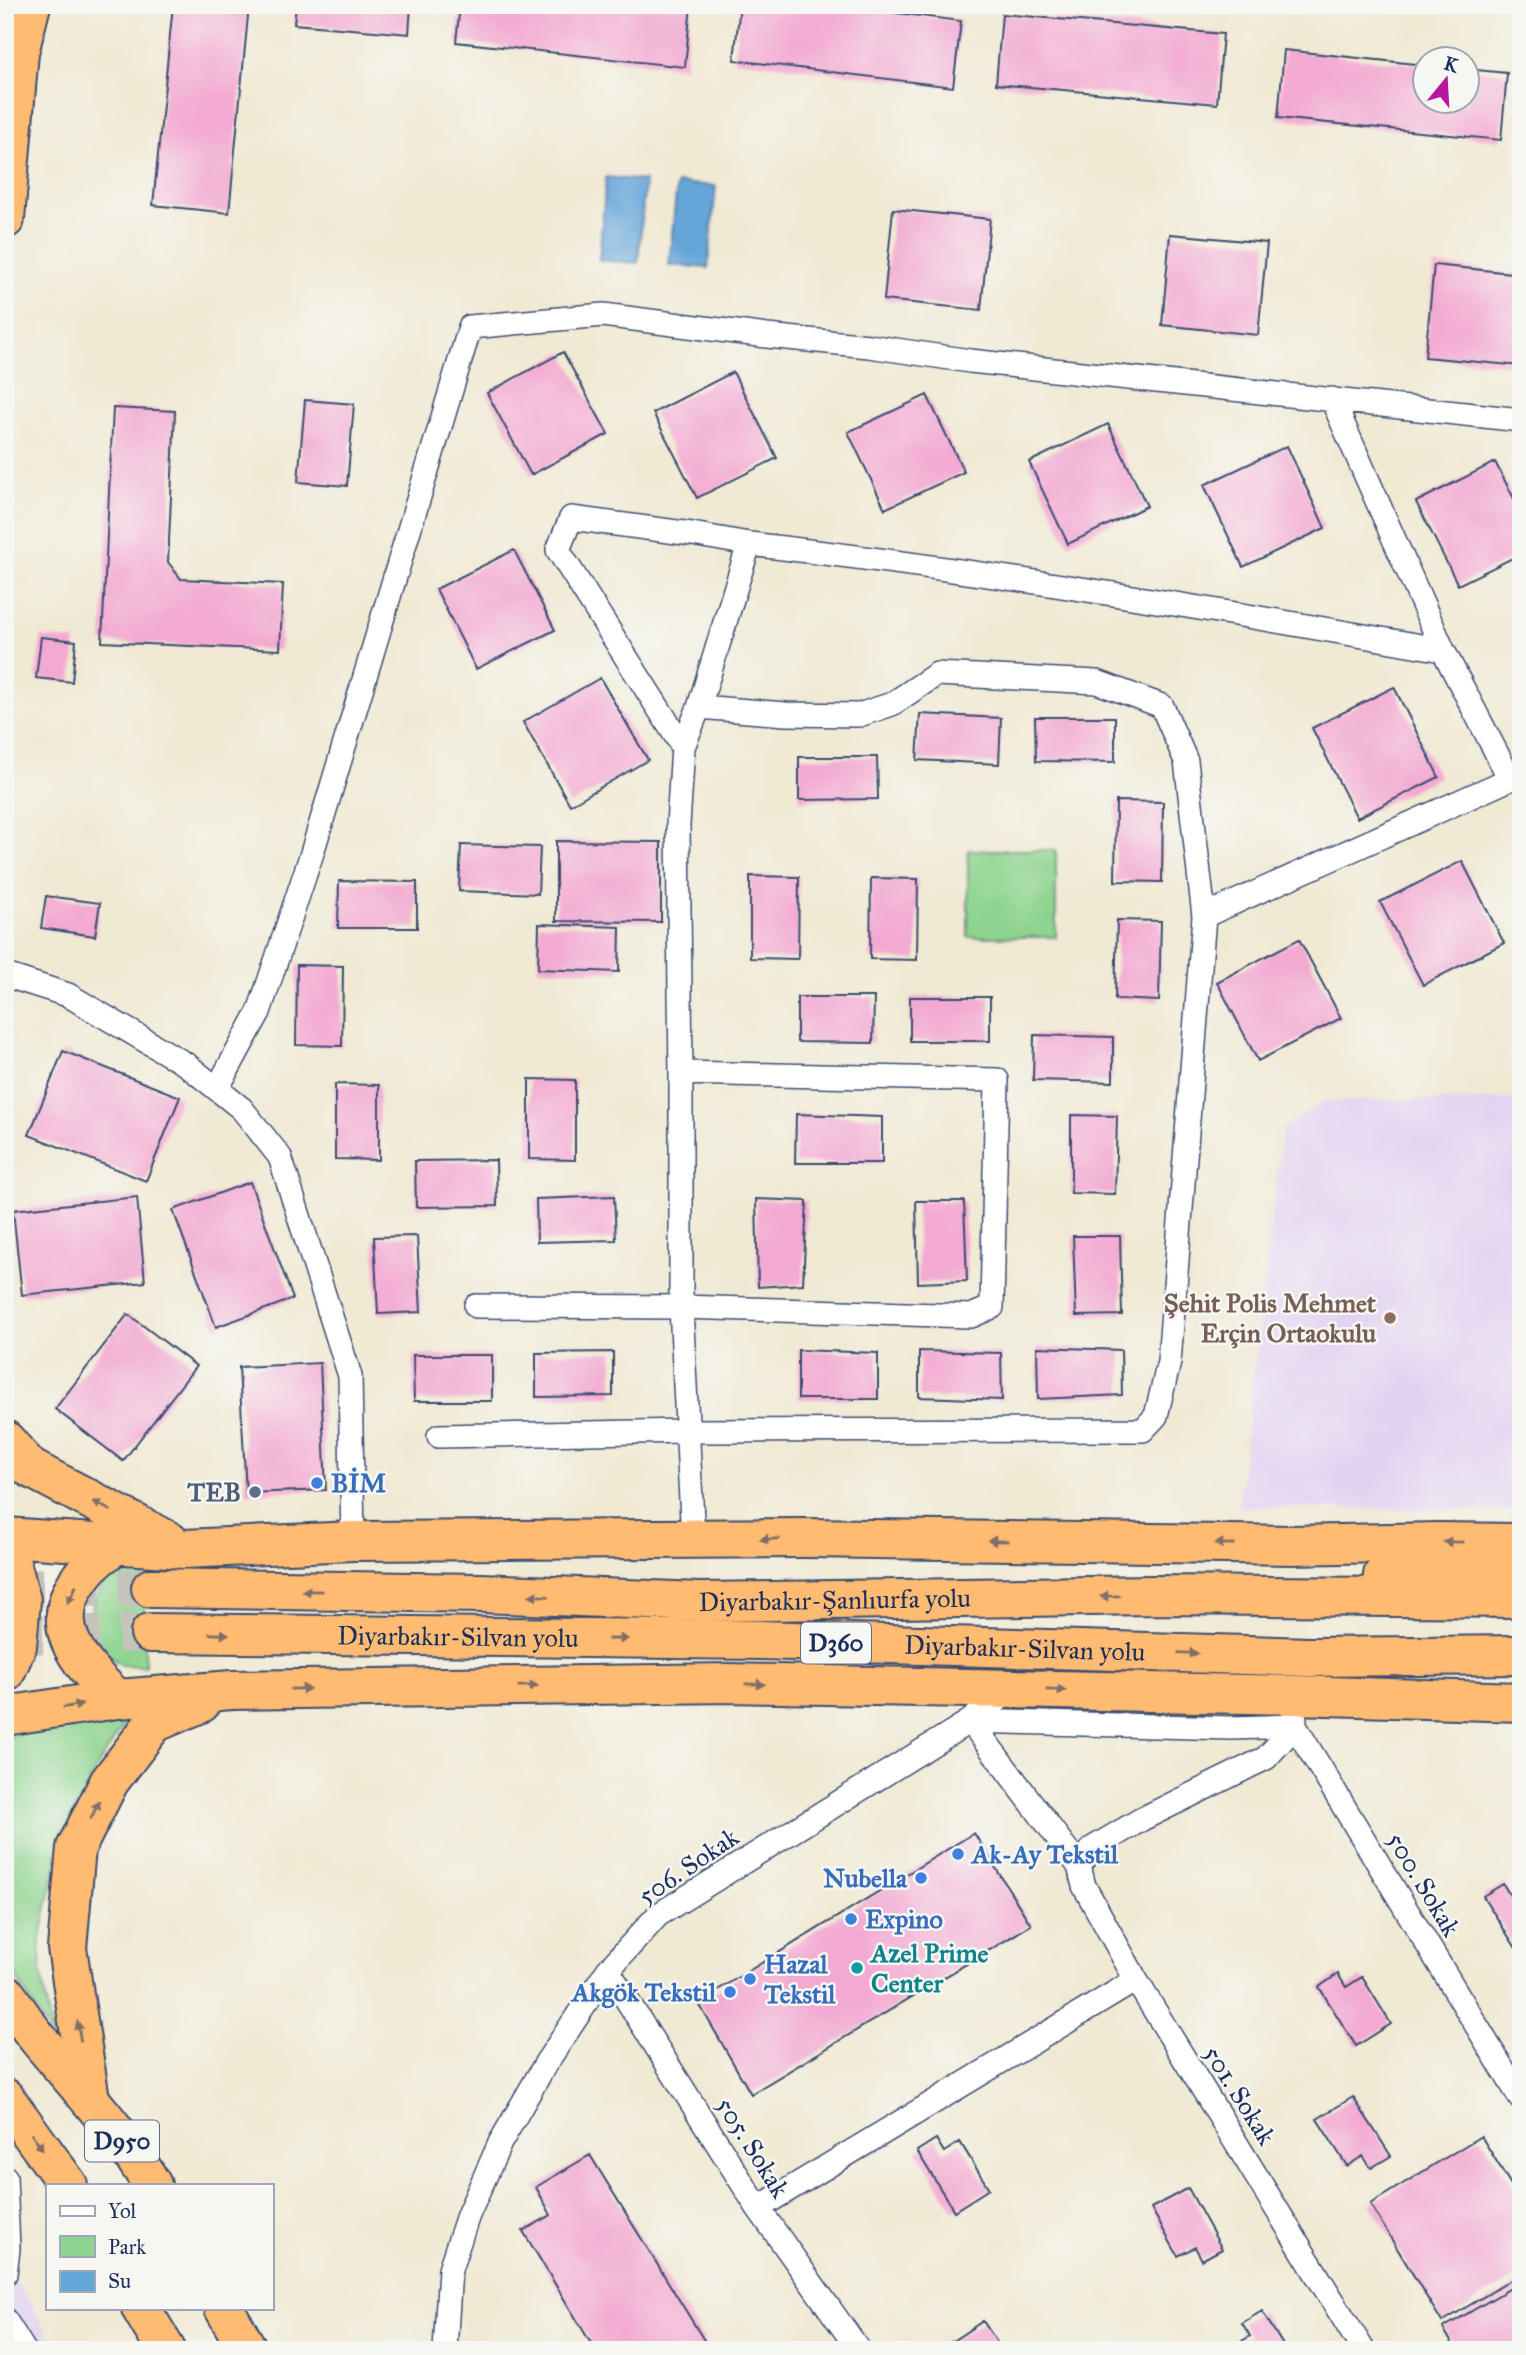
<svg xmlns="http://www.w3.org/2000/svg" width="1526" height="2355" font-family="'IM FELL Great Primer',serif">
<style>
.built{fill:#e3d3f2}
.green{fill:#8ed48e;stroke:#548276;stroke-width:2}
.water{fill:#65a6d9;stroke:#406a9c;stroke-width:2}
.building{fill:#f3aad2}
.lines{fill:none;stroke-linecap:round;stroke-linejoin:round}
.highway-tunnel{stroke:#c5c4bc;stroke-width:38;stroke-dasharray:38 19;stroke-linecap:butt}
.street-casing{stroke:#3b4b70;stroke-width:26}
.highway-casing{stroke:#3b4b70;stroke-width:42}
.street{stroke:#fff;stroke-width:23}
.highway{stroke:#febb71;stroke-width:38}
.oneway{fill:#816e67}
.education-dot{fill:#8d6e63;stroke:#f6f6f2;stroke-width:2.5}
.shop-dot{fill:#3f7fe0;stroke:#f6f6f2;stroke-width:2.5}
.service-dot{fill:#5c6f8a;stroke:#f6f6f2;stroke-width:2.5}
.culture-dot{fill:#0f9aa8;stroke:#f6f6f2;stroke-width:2.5}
.labels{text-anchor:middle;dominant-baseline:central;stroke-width:5;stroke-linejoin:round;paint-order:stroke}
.shield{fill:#f6f6f2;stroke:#5d6b8a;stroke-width:2}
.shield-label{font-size:24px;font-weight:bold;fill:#1b2f5e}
.education-label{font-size:26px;font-weight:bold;fill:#785e54;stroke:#f6f6f2;text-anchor:end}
.shop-label{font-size:26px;font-weight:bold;fill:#366cbe;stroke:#f6f6f2;text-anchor:start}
.service-label{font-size:26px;font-weight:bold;fill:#4e5e75;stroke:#f6f6f2;text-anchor:end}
.street-label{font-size:26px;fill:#1b2f5e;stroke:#f6f6f2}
.culture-label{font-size:26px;font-weight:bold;fill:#0d838f;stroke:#f6f6f2;text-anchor:start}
</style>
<rect width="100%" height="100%" fill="#f6f6f2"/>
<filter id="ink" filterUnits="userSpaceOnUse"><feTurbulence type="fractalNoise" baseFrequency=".0143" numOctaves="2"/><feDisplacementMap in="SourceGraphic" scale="14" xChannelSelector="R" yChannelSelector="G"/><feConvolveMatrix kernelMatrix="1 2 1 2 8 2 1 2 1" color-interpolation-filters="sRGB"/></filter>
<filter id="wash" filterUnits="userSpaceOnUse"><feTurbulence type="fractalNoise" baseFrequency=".00686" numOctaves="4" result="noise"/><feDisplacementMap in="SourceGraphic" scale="28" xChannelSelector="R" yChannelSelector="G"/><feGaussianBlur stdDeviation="1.57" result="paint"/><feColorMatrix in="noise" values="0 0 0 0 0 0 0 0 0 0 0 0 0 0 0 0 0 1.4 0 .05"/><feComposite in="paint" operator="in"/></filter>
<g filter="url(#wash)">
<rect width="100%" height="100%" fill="#f0e9d3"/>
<!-- built -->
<path class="built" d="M1521 1099V1511L1238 1507 1282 1129 1324 1101Z
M5 2277H14L58 2350H5Z"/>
<!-- green -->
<path class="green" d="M968 850H1056V937H968Z
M144 1567 145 1666 122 1665 102 1652 89 1627 94 1599 109 1575 120 1569Z
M131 1716C86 1776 61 1832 47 1906 43 1927 38 1949 41 1970 43 1993 49 2016 53 2039L5 1959V1738C45 1723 89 1720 131 1716Z"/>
<!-- water -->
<path class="water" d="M606 177 645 181 638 263 599 260Z
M677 183 716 186 708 268 669 265Z"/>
<g id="blocks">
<!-- building -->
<path class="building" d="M173 5H249L229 213 153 205Z
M296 5H411L409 34 294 24Z
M460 5H691L685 67 456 42Z
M740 5H832L961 21 953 87 734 60Z
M1002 14 1223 34 1217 104 996 84Z
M1284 50 1424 65V102H1466V69L1507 73 1501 140 1278 118Z
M893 209 990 219 981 310 884 300Z
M1170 234 1267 243 1258 335 1162 325Z
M1434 265 1521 274V366L1425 357Z
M563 352 608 434 531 475 487 393Z
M733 372 777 458 697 498 653 413Z
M927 395 964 472 885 509 848 432Z
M305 400 354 404 347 486 298 482Z
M113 408 175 411 168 562 181 579 283 584 280 650 102 642Z
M1108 424 1147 506 1068 544 1029 462Z
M1287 446 1325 528 1243 567 1204 485Z
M1495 462 1521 512V554L1458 585 1416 502Z
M514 550 555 630 476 669 436 589Z
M41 637 76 641 72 682 36 678Z
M600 678 648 760 570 805 523 722Z
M1394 687 1439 777 1357 818 1312 728Z
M920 714 1001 718 999 764 917 760Z
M1035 717H1115V762L1036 761Z
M799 757H877L878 799 799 800Z
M1116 801 1163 802 1162 882 1115 881Z
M556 841 661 842V922L556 921Z
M461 845 540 847 538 894 459 891Z
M1462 861 1504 943 1423 985 1380 902Z
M750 876 799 877 798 959 750 958Z
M871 878 918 879 917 960 870 959Z
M339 881 417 882V928H338Z
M46 896 100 903 95 936 41 928Z
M1117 920 1161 921 1159 1001 1115 999Z
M539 924 620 927 619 972 538 969Z
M1299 939 1341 1018 1258 1061 1217 982Z
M297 965 343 966 342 1046 296 1045Z
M797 997H874L873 1043 797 1042Z
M910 997H990V1041H910Z
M1034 1035 1113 1037V1082L1033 1080Z
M63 1051 180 1097 146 1181 29 1135Z
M529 1079 575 1080V1160L529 1159Z
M335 1084 379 1085V1160L335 1159Z
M796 1114 882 1117V1163H795Z
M1071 1115 1117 1116 1115 1194 1071 1193Z
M496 1160 497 1206 416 1207 415 1161Z
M250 1182 293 1299 216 1327 173 1210Z
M614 1196 616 1240 537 1242 536 1199Z
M137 1197 145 1282 22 1295 13 1210Z
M756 1199 807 1201 803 1284 758 1287Z
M916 1201H964L967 1281 918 1283Z
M417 1236 421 1312 378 1314 374 1237Z
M1073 1236H1120L1122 1315 1076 1316Z
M128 1314 196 1366 123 1461 55 1409Z
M1037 1347 1121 1350 1122 1395 1038 1399Z
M798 1350 878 1353V1399H798Z
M919 1351 1001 1353 1002 1400 919 1397Z
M613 1352V1396L536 1397V1353Z
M413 1355H492V1401H414Z
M320 1363 326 1490 246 1493 239 1367Z
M974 1833 1031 1925 751 2094 698 2002Z
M1503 1884 1511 1897 1521 1891V1956L1483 1896Z
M1338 1974 1346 1987 1362 1977 1391 2024 1356 2046 1319 1987Z
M1353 2097 1391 2156 1371 2168 1363 2156 1347 2166 1317 2119Z
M1481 2136 1521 2201V2274L1442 2322 1370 2204Z
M936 2139 944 2152 960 2142 989 2189 954 2211 917 2151Z
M590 2155 710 2350H595L523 2231 551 2215 536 2187Z
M1188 2188 1222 2249 1202 2260 1195 2247 1178 2256 1151 2208Z
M1521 2282V2350H1456L1443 2328Z
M1262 2311 1286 2350H1236L1234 2346 1250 2336 1242 2323Z
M983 2321 1002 2350H952L948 2344Z"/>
</g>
</g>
<g filter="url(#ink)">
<use href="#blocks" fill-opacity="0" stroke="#3b4b70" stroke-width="2"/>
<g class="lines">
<!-- highway-tunnel -->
<path class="highway-tunnel" d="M5 1587 151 1588
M5 1635 150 1633"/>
<!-- street casing -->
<g class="street-casing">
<path id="street" d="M699 707 786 714 859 715 892 704 937 674 1097 682 1162 706 1186 761 1204 916
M683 747 558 550 571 518 692 534 749 544
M5 975 68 995 187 1065 242 1109 280 1157 350 1376 353 1541
M217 1089 259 1012 312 853 470 327 603 315 767 336 869 346 970 361 1521 420
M476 1306 681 1307 971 1316 992 1307 997 1080 681 1073
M439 1436 686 1431 1143 1430 1156 1416 1169 1362 1204 916 1510 779 1443 650 1332 399
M693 1539 681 1307V1073L678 825 683 747 699 707 749 544C981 570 1212 609 1443 650
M1294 1695 1295 1726 1521 2099
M970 1721 1079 1866 1084 1886 1136 1980 1363 2350
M970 1721 1231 1728 1295 1726
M1079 1866 1093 1848 1142 1819 1266 1758 1295 1726
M608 1970 758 2208 859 2350
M5 2177 8 2249 5 2274
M758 2208 1136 1980
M5 2320 24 2350
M445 2350 450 2269 468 2215 500 2143 546 2063 608 1970 658 1915 970 1721 1011 1690"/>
</g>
<!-- highway casing -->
<g class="highway-casing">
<g id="highway">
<path d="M5 219 19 52 31 5"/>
<path d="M5 1440 30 1468 169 1541"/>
<path d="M5 1537 184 1549 353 1541 807 1538 1290 1545 1439 1542 1521 1543"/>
<path d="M117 1544C107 1552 95 1559 87 1569 42 1622 76 1660 117 1699"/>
<path d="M5 1549 9 1555 21 1600 17 1646 5 1673"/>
<path d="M1383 1575 1508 1564"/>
<path id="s1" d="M151 1588 481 1593 700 1602 1152 1595 1521 1598"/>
<path id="s2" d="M150 1633 760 1640 1309 1657 1521 1655"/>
<path d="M5 1716 117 1699 232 1690 730 1683 1294 1695 1521 1702"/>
<path d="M5 1993C17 2009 27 2026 40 2041 79 2088 122 2133 152 2185"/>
<path d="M5 2098 68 2185"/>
<path d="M90 2099 67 1948 76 1848 109 1782 154 1723 201 1703"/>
<path d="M141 2308 166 2350"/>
<path d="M224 2308 248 2350"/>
</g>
</g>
<!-- street -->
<use href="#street" class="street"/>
<!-- highway -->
<use href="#highway" class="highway"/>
</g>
<!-- one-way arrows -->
<defs><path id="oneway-solid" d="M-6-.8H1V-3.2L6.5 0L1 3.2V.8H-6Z" transform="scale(1.75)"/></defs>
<g class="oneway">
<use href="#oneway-solid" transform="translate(102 1506) rotate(-152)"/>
<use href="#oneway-solid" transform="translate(770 1539) rotate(179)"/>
<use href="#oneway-solid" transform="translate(998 1541) rotate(-179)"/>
<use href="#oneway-solid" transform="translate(1453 1542) rotate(-179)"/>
<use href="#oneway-solid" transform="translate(1225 1544) rotate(-179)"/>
<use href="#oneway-solid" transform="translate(312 1591) rotate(-179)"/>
<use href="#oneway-solid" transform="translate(72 1594) rotate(117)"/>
<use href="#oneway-solid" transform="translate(539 1596) rotate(-178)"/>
<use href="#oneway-solid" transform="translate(1110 1596) rotate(179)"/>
<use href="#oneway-solid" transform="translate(219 1634) rotate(1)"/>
<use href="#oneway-solid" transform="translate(618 1639)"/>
<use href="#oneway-solid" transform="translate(1188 1653) rotate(2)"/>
<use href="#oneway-solid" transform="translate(755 1684) rotate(1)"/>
<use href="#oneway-solid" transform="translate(528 1686) rotate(-1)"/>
<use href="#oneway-solid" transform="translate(300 1689) rotate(-1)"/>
<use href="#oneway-solid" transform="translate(1056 1690) rotate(1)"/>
<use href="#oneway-solid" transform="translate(73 1706) rotate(-9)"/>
<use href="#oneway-solid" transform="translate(95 1810) rotate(-63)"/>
<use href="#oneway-solid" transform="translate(79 2031) rotate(-99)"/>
<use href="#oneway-solid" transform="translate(37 2142) rotate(54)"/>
</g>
</g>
<!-- markers -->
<circle class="education-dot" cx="1390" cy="1318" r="7"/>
<g class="shop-dot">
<circle cx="317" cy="1483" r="7"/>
<circle cx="958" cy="1854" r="7"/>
<circle cx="921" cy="1878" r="7"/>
<circle cx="851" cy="1919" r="7"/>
<circle cx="750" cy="1979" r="7"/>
<circle cx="730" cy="1992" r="7"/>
</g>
<circle class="service-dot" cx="255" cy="1492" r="7"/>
<circle class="culture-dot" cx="857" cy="1968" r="7"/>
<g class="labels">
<!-- shield labels -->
<g class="shield">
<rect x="801" y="1622.5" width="70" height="41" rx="5"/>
<rect x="85" y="2120.5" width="74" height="41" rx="5"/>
</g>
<g class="shield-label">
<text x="836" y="1643">D360</text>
<text x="122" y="2141">D950</text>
</g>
<!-- education labels -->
<g class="education-label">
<text x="1376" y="1303">Şehit Polis Mehmet<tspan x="1376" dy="30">Erçin Ortaokulu</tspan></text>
</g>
<!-- shop labels -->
<g class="shop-label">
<text x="331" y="1483">BİM</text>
<text x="972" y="1854">Ak-Ay Tekstil</text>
<text x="907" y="1878" text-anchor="end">Nubella</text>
<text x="865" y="1919">Expino</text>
<text x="764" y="1964">Hazal<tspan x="764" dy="30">Tekstil</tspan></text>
<text x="716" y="1992" text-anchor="end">Akgök Tekstil</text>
</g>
<!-- service labels -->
<g class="service-label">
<text x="241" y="1492">TEB</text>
</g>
<!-- street labels -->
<g class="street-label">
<text stroke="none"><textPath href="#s1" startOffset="684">Diyarbakır-Şanlıurfa yolu</textPath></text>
<text stroke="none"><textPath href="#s2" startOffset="308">Diyarbakır-Silvan yolu</textPath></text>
<text stroke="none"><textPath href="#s2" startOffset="875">Diyarbakır-Silvan yolu</textPath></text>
<text transform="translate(688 1866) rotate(-34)">506. Sokak</text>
<text transform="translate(1424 1884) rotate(59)">500. Sokak</text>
<text transform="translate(1240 2095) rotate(58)">501. Sokak</text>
<text transform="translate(753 2147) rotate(58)">505. Sokak</text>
</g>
<!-- culture labels -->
<g class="culture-label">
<text x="871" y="1953">Azel Prime<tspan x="871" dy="30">Center</tspan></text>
</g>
</g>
<!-- margin -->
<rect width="1526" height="2355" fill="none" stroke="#f6f6f2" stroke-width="28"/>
<!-- legend -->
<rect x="46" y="2184" width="228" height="126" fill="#f6f6f2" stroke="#9ea6b7" stroke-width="2"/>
<rect x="60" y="2206" width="35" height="10" fill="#ffffff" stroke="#9ea6b7" stroke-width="2"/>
<text x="108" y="2218" font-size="21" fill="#1b2f5e">Yol</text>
<rect x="60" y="2236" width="35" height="21" fill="#8ed48e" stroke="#9ea6b7" stroke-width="2"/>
<text x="108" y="2254" font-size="21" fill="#1b2f5e">Park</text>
<rect x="60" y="2271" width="35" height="21" fill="#65a6d9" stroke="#9ea6b7" stroke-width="2"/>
<text x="108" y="2288" font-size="21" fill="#1b2f5e">Su</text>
<!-- north arrow -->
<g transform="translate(1446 80) rotate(18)"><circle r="33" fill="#f6f6f2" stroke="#9ea6b7" stroke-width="2"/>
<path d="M0-5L12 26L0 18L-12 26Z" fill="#b5179e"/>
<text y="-10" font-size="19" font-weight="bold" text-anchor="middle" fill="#1b2f5e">K</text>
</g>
</svg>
